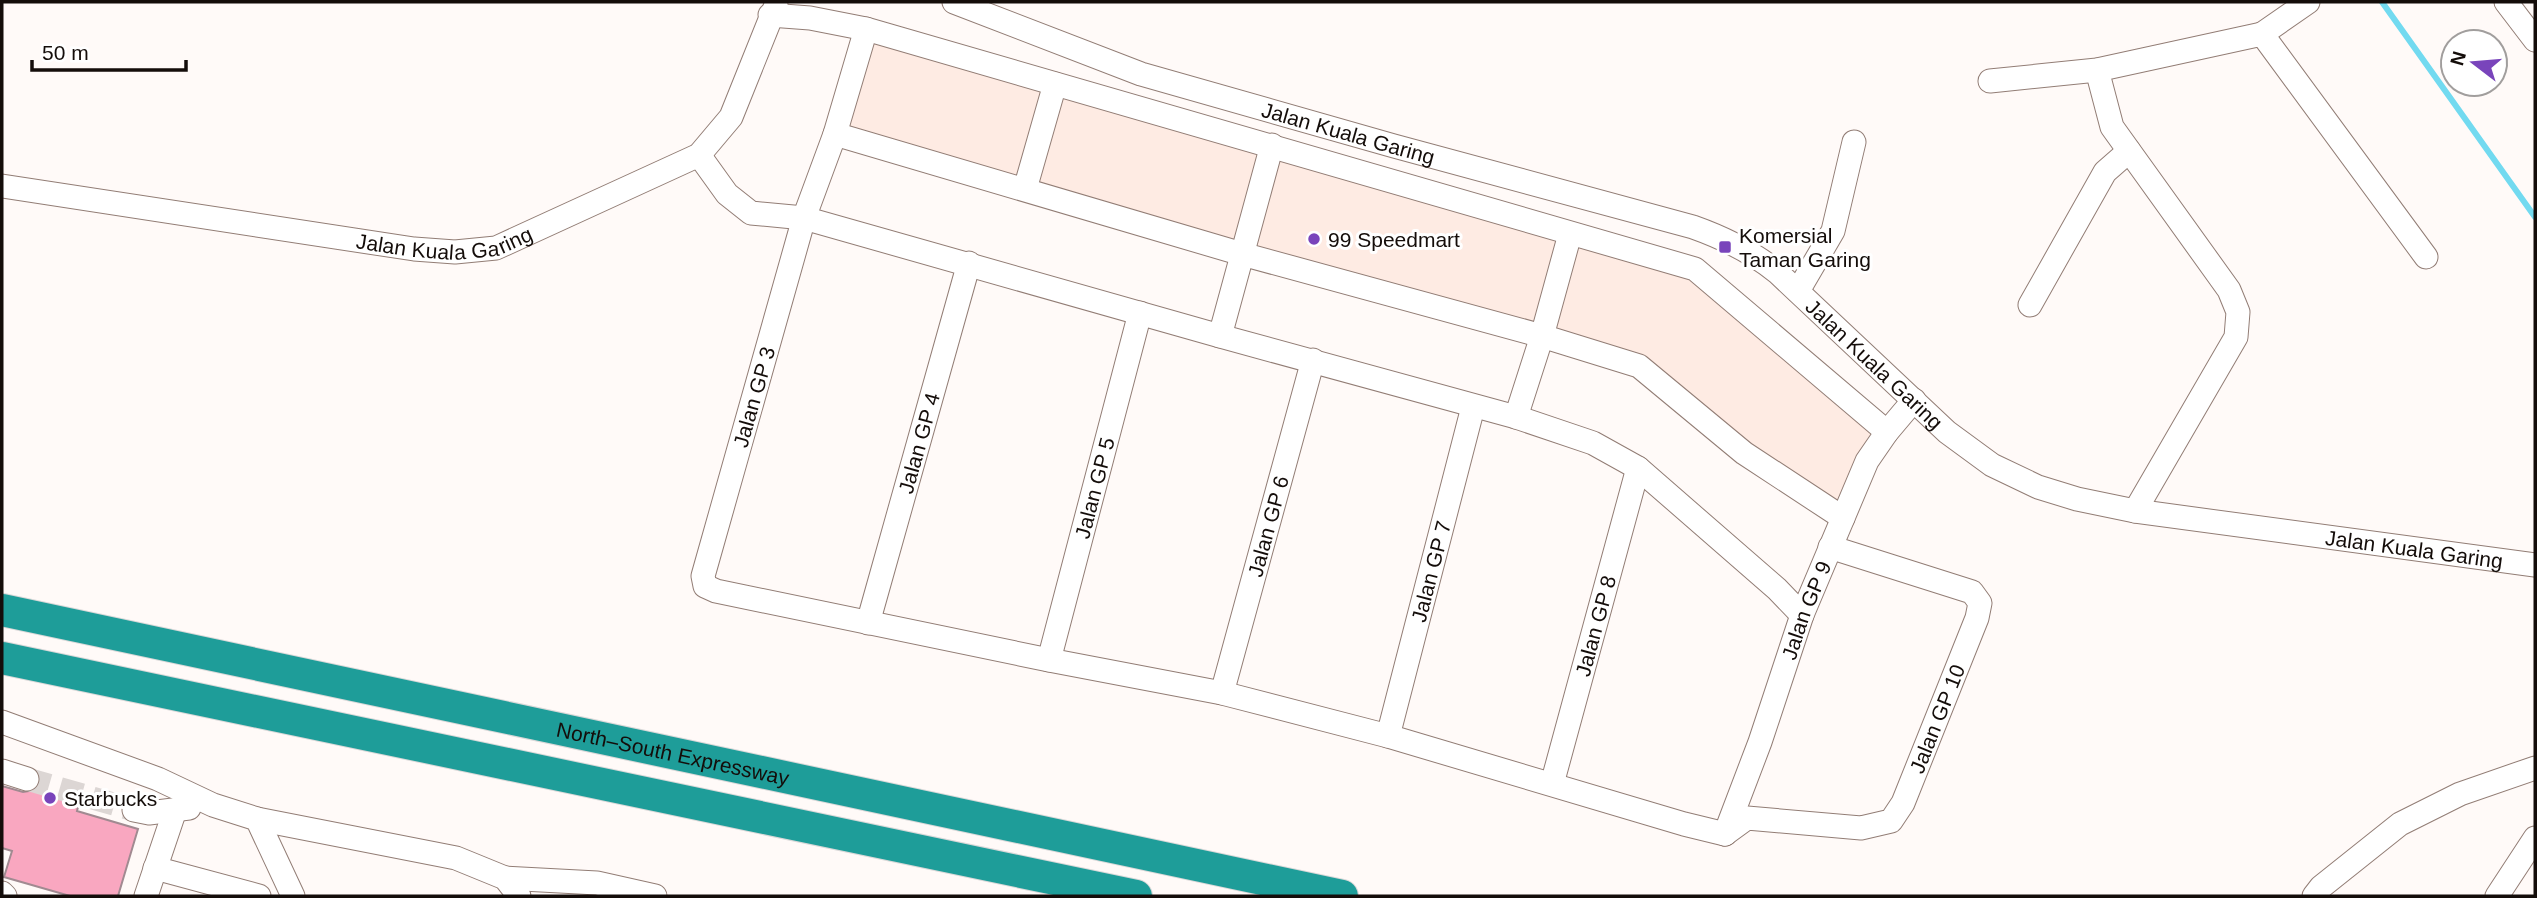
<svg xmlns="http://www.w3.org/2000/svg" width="2537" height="898" font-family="Helvetica,sans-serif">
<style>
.built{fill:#feebe3}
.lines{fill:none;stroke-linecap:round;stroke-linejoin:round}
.stream{stroke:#72daf0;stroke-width:6}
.building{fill:#f9a7c0;stroke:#a18a91;stroke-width:2}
.minor-tunnel{stroke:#dcd6d4;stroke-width:23;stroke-dasharray:23 11;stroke-linecap:butt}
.minor-casing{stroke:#927d75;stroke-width:25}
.highway-casing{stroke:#d9d8d8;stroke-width:34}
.minor{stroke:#fff;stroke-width:23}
.highway{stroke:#1e9d99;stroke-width:32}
.poi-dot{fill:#7944bb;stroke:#fff;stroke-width:2.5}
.labels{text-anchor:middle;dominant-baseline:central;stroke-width:6;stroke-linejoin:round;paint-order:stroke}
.street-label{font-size:21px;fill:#140d0a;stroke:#fff}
.poi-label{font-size:21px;fill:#140d0a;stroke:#fff;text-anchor:start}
</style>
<rect width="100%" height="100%" fill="#fffaf8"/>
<!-- built -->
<path class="built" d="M872 37 1693 273 1874 429 1838 510 1641 362 845 131Z"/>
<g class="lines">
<!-- stream -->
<path class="stream" d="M2382 2 2535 217"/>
</g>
<!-- building -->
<path class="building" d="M2 786 23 792 35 790 79 803 77 811 138 829 118 896H70L4 877 12 851 2 848Z"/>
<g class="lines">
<!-- minor-tunnel -->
<path class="minor-tunnel" d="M27 779 134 810"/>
<!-- minor casing -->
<g class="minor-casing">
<g id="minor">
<path id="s1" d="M954 2 1141 74 1394 146 1693 227C1724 238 1751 251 1777 272L1947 432 1992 465 2038 487 2077 499 2135 511 2535 565"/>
<path d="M2506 2 2535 40"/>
<path d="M770 15 810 18 866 29 1695 269 1887 432"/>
<path d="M866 29 835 134 804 218 703 576 705 586 716 591 1049 660 1222 693 1388 736 1684 824 1725 834"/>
<path d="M2262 34 2308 2"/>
<path d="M2097 70 2112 127 2229 290 2238 312 2236 337 2135 511"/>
<path d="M1990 81 2097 70 2262 34 2426 257"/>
<path d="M835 134 1242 254 1542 336 1639 366 1744 453 1843 518"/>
<path d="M699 155 727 194 751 213 804 218 1220 336 1516 417 1593 443 1638 468 1777 589 1802 615"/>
<path id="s2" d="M2 186 414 249 455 252 496 248 699 155 731 117 776 5"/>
<path d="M1025 189 1055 84"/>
<path d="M1798 291 1833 231 1854 142"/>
<path d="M2030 305 2105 172 2129 151"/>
<path d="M1220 336 1272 145"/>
<path d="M1516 417 1542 336 1570 234"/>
<path id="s3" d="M868 623 969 263"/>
<path id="s4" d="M1049 660 1140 313"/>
<path id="s5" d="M1222 693 1313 360"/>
<path d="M2 722 158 779 213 805 257 819 293 896"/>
<path id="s6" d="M1388 736 1473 407"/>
<path d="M2 771 27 779"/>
<path id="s7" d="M1552 784 1638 468"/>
<path d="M134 810 149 813 189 808"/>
<path d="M257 819 456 858 505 878 519 896"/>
<path id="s8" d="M1725 834 1747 818 1861 828 1891 821 1903 803 1977 618 1980 603 1972 592 1830 547"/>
<path id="s9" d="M1725 834 1760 742 1802 615 1867 461 1887 432 1914 400"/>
<path d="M155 868 259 896"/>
<path d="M505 878 597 883 655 896"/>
<path d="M2 893 5 896"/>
<path d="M146 896 175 810"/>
<path d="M2314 896 2321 887 2400 824 2460 794 2535 768"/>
<path d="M2497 896 2535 838"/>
</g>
</g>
<!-- highway casing -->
<g class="highway-casing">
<g id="highway">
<path id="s10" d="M2 610 1342 896"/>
<path d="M2 658 1136 896"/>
</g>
</g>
<!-- minor -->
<use href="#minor" class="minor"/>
<!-- highway -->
<use href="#highway" class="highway"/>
</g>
<!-- markers -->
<g class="poi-dot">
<circle cx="1314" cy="239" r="7"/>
<rect x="1718" y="240" width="14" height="14" rx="3.5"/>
<circle cx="50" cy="798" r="7"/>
</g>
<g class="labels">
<!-- street labels -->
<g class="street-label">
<text stroke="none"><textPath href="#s1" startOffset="416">Jalan Kuala Garing</textPath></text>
<text stroke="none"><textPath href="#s2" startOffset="448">Jalan Kuala Garing</textPath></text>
<text stroke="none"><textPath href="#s1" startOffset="1003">Jalan Kuala Garing</textPath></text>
<text transform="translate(754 397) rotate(-74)">Jalan GP 3</text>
<text stroke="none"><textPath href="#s3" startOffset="187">Jalan GP 4</textPath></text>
<text stroke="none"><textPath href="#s4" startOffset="178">Jalan GP 5</textPath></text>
<text stroke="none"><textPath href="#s5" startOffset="173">Jalan GP 6</textPath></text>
<text stroke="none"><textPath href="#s1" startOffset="1591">Jalan Kuala Garing</textPath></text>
<text stroke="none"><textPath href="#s6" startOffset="170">Jalan GP 7</textPath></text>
<text stroke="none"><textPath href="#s9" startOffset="238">Jalan GP 9</textPath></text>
<text stroke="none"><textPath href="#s7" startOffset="164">Jalan GP 8</textPath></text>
<text stroke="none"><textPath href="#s8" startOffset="285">Jalan GP 10</textPath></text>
<text stroke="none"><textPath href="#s10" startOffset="686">North–South Expressway</textPath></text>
</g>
<!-- poi labels -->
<g class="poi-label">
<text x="1739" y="235">Komersial<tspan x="1739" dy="24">Taman Garing</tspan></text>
<text x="1328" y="239">99 Speedmart</text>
<text x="64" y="798">Starbucks</text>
</g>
</g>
<!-- border -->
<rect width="2537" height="898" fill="none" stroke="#140d0a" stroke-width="7"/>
<!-- north arrow -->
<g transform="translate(2474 63) rotate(286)"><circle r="33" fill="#ffffff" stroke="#a19e9d" stroke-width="2"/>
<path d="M0-5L12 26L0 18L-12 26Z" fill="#7944bb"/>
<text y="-10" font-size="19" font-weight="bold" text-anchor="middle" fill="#140d0a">N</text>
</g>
<!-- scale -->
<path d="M32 60v10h154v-10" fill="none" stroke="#140d0a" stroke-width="3.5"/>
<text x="42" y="60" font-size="21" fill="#140d0a" stroke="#ffffff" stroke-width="5" paint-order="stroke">50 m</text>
</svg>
